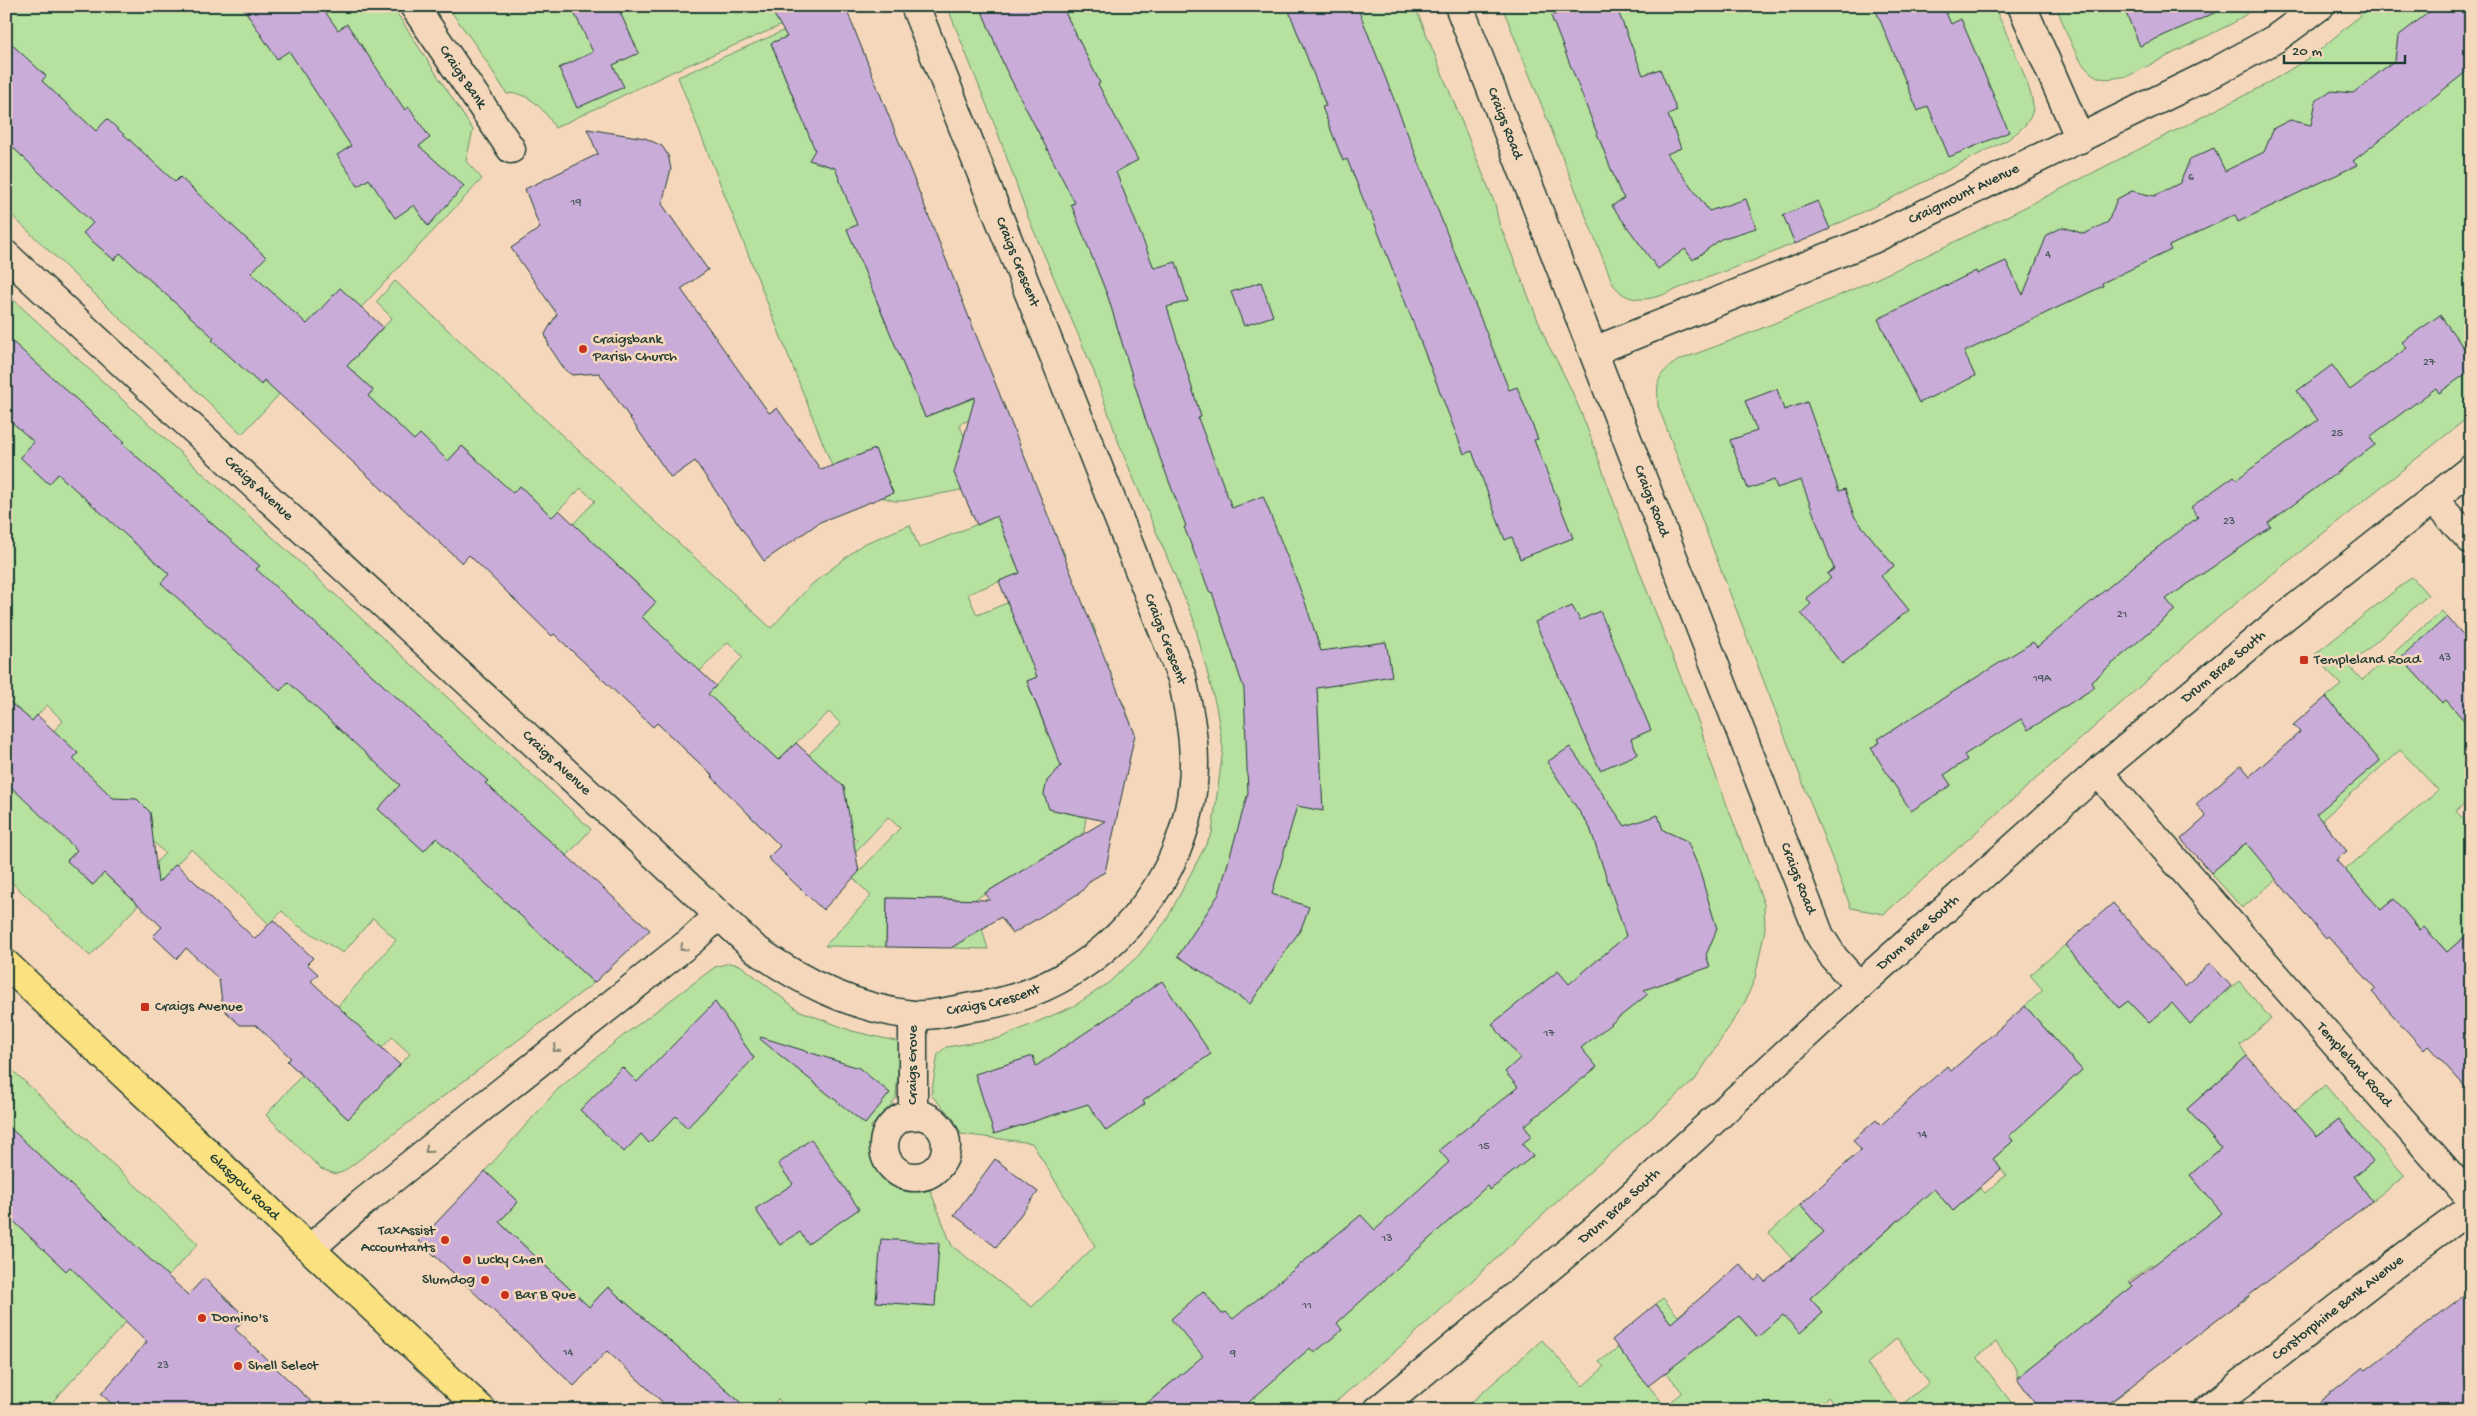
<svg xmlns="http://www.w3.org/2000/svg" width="2477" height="1416" font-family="'Gochi Hand',sans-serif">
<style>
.green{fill:#b6e19e;stroke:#6a8f69;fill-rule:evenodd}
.building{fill:#caacd8;stroke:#1f3d34}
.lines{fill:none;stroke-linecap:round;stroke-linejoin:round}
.street-casing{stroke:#1f3d34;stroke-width:31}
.secondary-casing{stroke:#1f3d34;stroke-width:31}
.primary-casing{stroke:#1f3d34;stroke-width:31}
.street{stroke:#f5d8bb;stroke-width:28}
.secondary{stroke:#f5d8bb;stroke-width:28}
.primary{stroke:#fbe180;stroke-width:28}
.oneway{stroke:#7f8371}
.poi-dot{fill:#c8321e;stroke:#f5d8bb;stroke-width:2}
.labels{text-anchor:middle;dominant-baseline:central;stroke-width:5;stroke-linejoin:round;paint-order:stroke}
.number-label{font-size:12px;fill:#4a595d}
.street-label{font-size:15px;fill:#1f3d34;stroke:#f5d8bb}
.poi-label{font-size:15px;fill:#1f3d34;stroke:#f5d8bb;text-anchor:start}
</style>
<rect width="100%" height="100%" fill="#f5d8bb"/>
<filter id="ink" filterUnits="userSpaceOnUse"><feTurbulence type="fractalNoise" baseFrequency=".02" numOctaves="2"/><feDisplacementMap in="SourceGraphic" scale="10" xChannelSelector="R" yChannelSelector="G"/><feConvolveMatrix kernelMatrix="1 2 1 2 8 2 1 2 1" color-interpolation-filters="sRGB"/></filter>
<g filter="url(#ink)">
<!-- green -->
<path class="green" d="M6 6H392L473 130 466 161 482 179 242 434 6 210Z
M447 6H827L674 71 555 128C546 111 528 90 507 94L477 47Z
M840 6H846L848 13 771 43 799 112 812 107 845 159 870 220 848 229 934 231 938 239 872 265 871 285 885 322 908 313 904 365 925 417 997 389 1004 406 959 424 971 453 966 489 903 501H895L881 497 893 493 875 449 832 466 678 77Z
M947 6H1415L1495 204 1499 223 1548 345C1582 402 1600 466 1623 527 1648 595 1675 662 1701 729L1709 757 1764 904 1765 929 1755 978 1745 1002 1695 1080 1585 1176 1407 1341 1326 1410H1199L1173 1381 1152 1399 1160 1410H1125L1116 1400 1045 1406 1048 1410H800L797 1407 790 1410 778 1399 768 1410H749L608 1287 589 1307 499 1222 518 1202 485 1171 558 1089 624 1035 715 967 729 963 740 965 798 1010 852 1031 900 1042 896 1098 887 1111 871 1126C872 1133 871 1141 872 1149 878 1180 898 1192 928 1185L952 1246 1032 1307 1095 1246 1032 1143 961 1134 953 1118 931 1095 938 1054 946 1047 1000 1038 1074 1006 1107 984 1138 956 1166 921 1212 833 1223 749 1216 706 1193 618 1121 449 1094 372 1028 217 999 136Z
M1502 6H1994C2003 26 2034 90 2033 108 2032 122 2018 132 2007 140 1904 192 1802 246 1692 283 1676 289 1654 301 1638 299 1626 298 1620 293 1613 284Z
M2056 6H2258L2233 23 2128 76C2120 77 2109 80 2101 78 2078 73 2065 26 2056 6Z
M2371 6H2471V415L2210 624 1884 914 1851 908 1658 406C1657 380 1656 375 1679 360 1882 287 2072 182 2265 85L2315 54Z
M395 281 771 628 811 585 863 544 910 525 919 548 997 516 1017 566 1062 548 1065 555 968 594 977 615 1022 597 1015 622 1020 635 1040 644 1093 624 1096 633 1045 653 1052 671 1027 681 1047 732 1123 703 1131 724 1067 772 1058 769 1047 781 1049 809 1086 817 1084 831 1069 850 1061 847 974 900 989 925 982 929 988 949 953 948V899L887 898 886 947 825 946 871 896 853 878 900 828 888 817 843 865 838 860 857 840 845 828H762L747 813 841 724 829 712 778 760 730 715 692 756 669 734 743 657 728 642 700 671 631 654 605 682 591 669 656 602 622 569 591 601 573 524 595 501 581 488 552 517 520 486 496 510 477 459 462 446 434 476 420 435 414 440 368 396 373 390 347 366 392 318 376 302Z
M6 293 591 829 517 912 594 983 343 1172 336 1174 321 1169 266 1115 302 1075 348 1119 410 1054 392 1037 382 1048 351 1019 327 1043 315 1032 396 940 373 918 343 953 297 925 282 911 269 924 191 849 90 956 6 877V782L73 759 78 754 63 739 48 737 63 721 47 705 32 721 25 715 6 736 16 708 6 699ZM137 799 150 813 152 823 143 832 165 853 126 894 104 873 92 885 67 860Z
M2412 577 2428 595 2349 666 2362 680 2442 611 2447 617 2402 658 2442 703 2471 677V797L2456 811 2471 827V931L2447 952 2424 927 2408 941 2406 914 2394 899 2381 910 2355 881 2313 920 2302 907 2438 790 2400 750 2322 820 2332 833 2242 908 2211 873 2281 813 2379 761 2326 697 2341 685 2314 655Z
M2065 945 2119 1008 2128 1001 2149 1023 2188 989 2206 1009 2239 981 2271 1019 2240 1045 2247 1056 2187 1109 2221 1148 2190 1175 2203 1190 2325 1085 2405 1176 2372 1201 2354 1176 2372 1162 2339 1119 2290 1156 2296 1196 2327 1236 2309 1250 2272 1201 2222 1262 2249 1297 2242 1302 2211 1261 2167 1283 2152 1264 2129 1281 2180 1348 2175 1352 2119 1318 2109 1305 2088 1321 2091 1328 2086 1332 2130 1388 2115 1399 2045 1356 2017 1378V1370L1996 1342 1977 1357 2017 1410H1905L1901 1405 1929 1383 1897 1338 1867 1364 1903 1410H1838L1828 1397 1813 1410H1537L1529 1402 1520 1410H1468L1466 1407 1542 1340 1583 1386 1604 1367 1599 1362 1618 1348 1665 1406 1682 1392 1666 1372 1693 1350 1656 1304 1663 1298 1678 1316 1690 1307 1714 1336 1739 1316 1757 1337 1783 1315 1800 1333 1806 1295 1792 1259 1769 1233 1800 1205 1852 1262 1898 1221 1846 1163 1862 1150 1900 1149 1953 1211 1980 1188 1985 1193 2006 1175 1993 1159 2013 1141 2000 1124 2082 1070 2025 1006 2043 990 2030 975Z
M6 1064 198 1244 45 1410H6Z"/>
<!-- building -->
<path class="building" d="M242 6H321L338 30 347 24 405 110 409 107 430 138 419 146 464 186 428 226 414 205 395 218 369 179 358 186 337 155 351 146 289 51 277 59Z
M571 6H617L639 53 613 65 624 87 577 108 559 68 593 52Z
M769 6H845L1135 734 1105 872 1091 880 1081 892 1012 934 1001 917 951 948 886 947 887 898 990 900 985 893 1105 821 1049 809 1044 794 1047 781 1061 766 1027 681 1037 677 999 581 1020 573 997 516 977 525 954 473 975 397 925 417 847 229 857 225 835 168 809 160 815 150 771 43 787 37Z
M980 6H1062L1100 83 1098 84 1138 160 1116 172 1154 268 1176 262 1188 301 1167 307 1201 417 1198 418 1232 508 1263 496 1304 599 1321 651 1386 642 1392 676 1317 688 1323 811 1297 806 1272 894 1309 907 1301 929 1250 1004 1178 956 1219 894 1248 793 1244 689 1212 592 1210 593 1184 527 1186 526 1145 418 1108 297 1071 204 1075 203 1005 68Z
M1287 6H1357L1509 390 1517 387 1538 439 1534 440 1573 538 1520 559 1512 537 1505 540 1472 451 1464 454 1370 211H1368L1347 159 1343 161 1322 107 1326 106Z
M1576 6H1616L1643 75 1660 69 1677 111 1668 115 1681 148 1667 154 1709 211 1746 199 1756 228 1721 239 1693 260 1685 249 1658 269 1612 206 1624 198 1620 192 1551 16Z
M1874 6H1943L1951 24 1961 19 2009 132 1949 157 1928 106 1918 111Z
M2123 6H2230L2140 46Z
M2437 6H2471V68L2353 161 2357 165 2238 222 2235 215 2169 246 2171 250 2102 283 2103 286 1964 352 1975 376 1919 403 1878 319 1976 271 1977 274 2006 261 2023 295 2047 235 2063 227 2084 234 2108 222 2117 199 2132 191 2154 196 2180 183 2190 159 2214 148 2225 171 2264 152 2274 128 2290 120 2311 125 2316 101 2330 91 2353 93 2395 60 2398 36Z
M6 39 46 76 42 81 96 131 107 119 175 182 180 177 266 257 251 273 307 324 340 288 383 327 347 366 373 390 368 396 414 440 420 434 448 461 462 446 513 493 520 486 552 517 559 510 656 602 642 617 716 686 708 694 778 760 796 743 844 787 859 872 823 910 768 858 780 846 712 777 713 776 657 723 653 727 554 634 552 636 469 555 462 563 264 380 261 385 212 340 214 338 120 253 114 260 83 233 93 223 6 141Z
M587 129 645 138 662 146 668 155 671 169 662 204 708 270 681 289 769 413 777 408 821 470 875 449 893 493 820 522 764 561 695 461 671 478 599 373 572 375 565 370 549 346 545 334 557 314 511 248 540 228 525 189 598 154Z
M1818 201 1830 229 1795 244 1783 215Z
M1261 282 1273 316 1244 326 1231 292Z
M2440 315 2471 358V370L2439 393 2436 388 2379 430 2370 437 2375 445 2268 523 2271 527 2166 599 2175 610 2091 682 2094 688 2028 730 2021 719 1964 755 1967 760 1944 775 1951 785 1911 811 1871 748 1880 742 1878 739 2033 642 2037 647 2141 560 2198 517 2191 507 2234 476 2237 479 2318 420 2297 391 2332 365 2350 390 2407 348 2402 342Z
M6 336 124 442 122 443 167 484 260 566 256 569 488 781 485 783 650 930 594 983 436 838 424 851 378 809 400 785 288 682 280 691 161 583 169 574 58 474 49 484 20 457 34 442 6 417Z
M1777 389 1784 410 1807 402 1839 491 1845 489 1854 516 1894 566 1881 576 1909 610 1842 664 1801 613 1811 604 1806 598 1831 578 1827 574 1834 569 1801 480 1777 488 1774 480 1748 489 1730 440 1757 431 1745 401Z
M1572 606 1580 620 1600 611 1651 730 1631 739 1638 754 1600 770 1535 622Z
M2447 617 2471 643V728L2446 700 2442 703 2401 658Z
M2326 697 2380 761 2316 814 2347 851 2336 860 2381 910 2394 899 2420 930 2424 927 2447 952 2471 931V1093L2428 1046 2424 1050 2372 992 2376 989 2328 936 2325 938 2246 843 2211 873 2181 839 2206 817 2196 804 2241 765 2250 776 2300 732 2293 725Z
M6 699 32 721 37 715 78 753 73 759 113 798 137 799 150 812 158 883 176 864 255 939 273 920 313 958 307 964 318 974 311 981 400 1065 348 1119 287 1061 291 1058 256 1025H240L223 1009 219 979 186 948 177 959 153 936 162 927 104 873 93 885 67 861 77 850 6 782Z
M1570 747 1625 826 1658 815 1663 830 1687 841 1698 866 1717 929 1706 955 1710 967 1644 990 1648 994 1581 1048 1597 1067 1524 1126 1532 1136 1522 1144 1533 1156 1490 1190 1487 1186 1337 1323 1342 1330 1314 1353 1310 1348 1240 1410H1139L1203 1356 1171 1319 1203 1291 1222 1314 1226 1312 1233 1319 1361 1215 1375 1230 1449 1162 1439 1150 1518 1087 1505 1072 1520 1058 1492 1024 1558 971 1569 984 1626 936 1590 828 1547 762Z
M2113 903 2185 986 2210 963 2231 986 2190 1024 2172 1003 2149 1023 2128 1001 2119 1008 2065 945Z
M1162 981 1211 1054 1143 1101 1145 1104 1106 1131 1088 1104 994 1134 975 1074 1033 1056 1036 1066Z
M715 1002 754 1058 687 1128 676 1116 649 1143 641 1134 624 1152 580 1110 622 1067 637 1082Z
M2025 1006 2082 1070 2009 1136 2013 1141 1993 1159 2001 1169 1953 1211 1934 1189 1810 1298 1823 1313 1800 1333 1783 1315 1758 1337 1739 1316 1648 1386 1612 1340 1656 1304 1671 1323 1740 1264 1755 1281 1760 1276 1765 1282 1824 1232 1800 1205 1861 1150 1853 1140 1876 1120 1881 1125 1947 1066 1951 1071Z
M761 1037 859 1068 890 1093 865 1124 760 1039Z
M2247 1056 2317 1136 2339 1119 2373 1162 2354 1176 2372 1201 2100 1410H2040L2017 1378 2133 1286 2130 1283 2222 1213 2190 1175 2221 1148 2187 1109Z
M6 1124 188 1295 204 1278 246 1317 235 1329 320 1410H119L101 1394 147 1342 70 1267 66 1271 6 1214Z
M811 1139 859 1209 808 1244 800 1232 780 1245 755 1209 793 1184 778 1164Z
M995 1159 1038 1192 996 1247 954 1215Z
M485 1171 518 1202 499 1222 589 1307 608 1287 749 1410H671L607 1351 574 1386 419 1241Z
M881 1239 939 1243 935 1306 876 1302Z
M2471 1290V1410H2309L2363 1367 2366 1370Z"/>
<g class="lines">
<!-- street casing -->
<g class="street-casing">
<g id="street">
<path id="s1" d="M414 6 511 149"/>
<path id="s2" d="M1459 6 1820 936 1834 958 1859 986"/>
<path d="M2022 6 2080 139"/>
<path id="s3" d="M6 255C254 487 507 715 754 948 801 982 854 1008 912 1015 932 1017 952 1010 972 1007 1092 993 1193 886 1194 764 1194 734 1188 706 1182 678L915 6"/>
<path id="s4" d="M1594 351 1873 239 2215 72 2275 39 2320 6"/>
<path d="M2432 499 2471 540"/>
<path id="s5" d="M2098 772 2471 1199"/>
<path d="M913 1015V1116"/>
<circle cx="915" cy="1146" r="31"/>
<path d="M311 1248 361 1204 691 941 719 915"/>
<path id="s6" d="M2207 1410 2408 1254 2471 1208"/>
</g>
</g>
<!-- secondary casing -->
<g class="secondary-casing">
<g id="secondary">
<path id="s7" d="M1378 1410 1598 1227 1859 986 2098 772 2284 617 2471 469"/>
</g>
</g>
<!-- primary casing -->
<g class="primary-casing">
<g id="primary">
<path id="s8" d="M6 964 482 1410"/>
</g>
</g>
<!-- street -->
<use href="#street" class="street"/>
<!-- secondary -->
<use href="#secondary" class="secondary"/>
<!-- primary -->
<use href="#primary" class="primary"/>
</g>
<!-- one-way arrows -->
<defs><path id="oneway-chevron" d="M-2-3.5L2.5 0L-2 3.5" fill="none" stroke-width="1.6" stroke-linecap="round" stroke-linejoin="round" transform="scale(1.25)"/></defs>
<g class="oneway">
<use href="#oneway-chevron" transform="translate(683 948) rotate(141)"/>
<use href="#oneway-chevron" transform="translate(556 1049) rotate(141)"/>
<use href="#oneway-chevron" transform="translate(428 1150) rotate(141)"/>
</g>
</g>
<!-- markers -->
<g class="poi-dot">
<circle cx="583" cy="349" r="5"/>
<rect x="2299" y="655" width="10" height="10" rx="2.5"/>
<rect x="140" y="1002" width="10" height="10" rx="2.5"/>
<circle cx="445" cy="1240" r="5"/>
<circle cx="467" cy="1260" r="5"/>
<circle cx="485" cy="1280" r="5"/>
<circle cx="505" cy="1295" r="5"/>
<circle cx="202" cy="1318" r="5"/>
<circle cx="238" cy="1366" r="5"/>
</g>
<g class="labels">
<!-- number labels -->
<g class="number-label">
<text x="2191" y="178">6</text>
<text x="576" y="203">19</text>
<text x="2048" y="255">4</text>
<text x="2429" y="363">27</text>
<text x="2337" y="434">25</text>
<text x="2229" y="522">23</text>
<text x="2122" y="615">21</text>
<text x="2445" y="658">43</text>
<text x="2042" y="679">19A</text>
<text x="1549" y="1034">17</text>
<text x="1922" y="1135">14</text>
<text x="1484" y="1147">15</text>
<text x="1387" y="1239">13</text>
<text x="1307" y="1306">11</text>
<text x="568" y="1353">14</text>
<text x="1233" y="1354">9</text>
<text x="163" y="1366">23</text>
</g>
<!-- street labels -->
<g class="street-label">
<text stroke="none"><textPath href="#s1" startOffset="86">Craigs Bank</textPath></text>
<text stroke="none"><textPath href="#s2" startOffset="126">Craigs Road</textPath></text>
<text stroke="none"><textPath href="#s4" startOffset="402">Craigmount Avenue</textPath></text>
<text transform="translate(1017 262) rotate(68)">Craigs Crescent</text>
<text stroke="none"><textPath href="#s3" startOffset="344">Craigs Avenue</textPath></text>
<text stroke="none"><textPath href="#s2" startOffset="531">Craigs Road</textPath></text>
<text transform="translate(1165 639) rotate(69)">Craigs Crescent</text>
<text stroke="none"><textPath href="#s7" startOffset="1126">Drum Brae South</textPath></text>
<text stroke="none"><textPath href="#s3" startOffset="749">Craigs Avenue</textPath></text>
<text stroke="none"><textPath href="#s2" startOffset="936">Craigs Road</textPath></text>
<text stroke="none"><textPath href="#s7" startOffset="721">Drum Brae South</textPath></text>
<text stroke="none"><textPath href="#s3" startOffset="1276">Craigs Crescent</textPath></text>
<text transform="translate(913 1065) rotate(-90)">Craigs Grove</text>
<text stroke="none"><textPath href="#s5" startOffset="389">Templeland Road</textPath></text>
<text stroke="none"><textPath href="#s8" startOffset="326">Glasgow Road</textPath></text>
<text stroke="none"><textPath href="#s7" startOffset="316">Drum Brae South</textPath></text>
<text stroke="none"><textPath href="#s6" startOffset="166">Corstorphine Bank Avenue</textPath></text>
</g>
<!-- poi labels -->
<g class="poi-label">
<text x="593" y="340">Craigsbank<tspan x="593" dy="17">Parish Church</tspan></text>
<text x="2314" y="660">Templeland Road</text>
<text x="155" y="1007">Craigs Avenue</text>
<text x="435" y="1231" text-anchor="end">TaxAssist<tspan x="435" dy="17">Accountants</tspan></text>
<text x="477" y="1260">Lucky Chen</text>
<text x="475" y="1280" text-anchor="end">Slumdog</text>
<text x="515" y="1295">Bar B Que</text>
<text x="212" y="1318">Domino's</text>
<text x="248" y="1366">Shell Select</text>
</g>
</g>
<!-- margin -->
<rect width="2477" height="1416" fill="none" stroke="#f5d8bb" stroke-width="25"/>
<rect x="12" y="12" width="2452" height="1391" fill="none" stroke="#1f3d34" stroke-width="2" filter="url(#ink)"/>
<!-- scale -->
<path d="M2284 55v8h121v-8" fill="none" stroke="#1f3d34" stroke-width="2.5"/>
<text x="2292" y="55" font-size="15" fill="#1f3d34" stroke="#f5d8bb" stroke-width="4" paint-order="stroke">20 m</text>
</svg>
